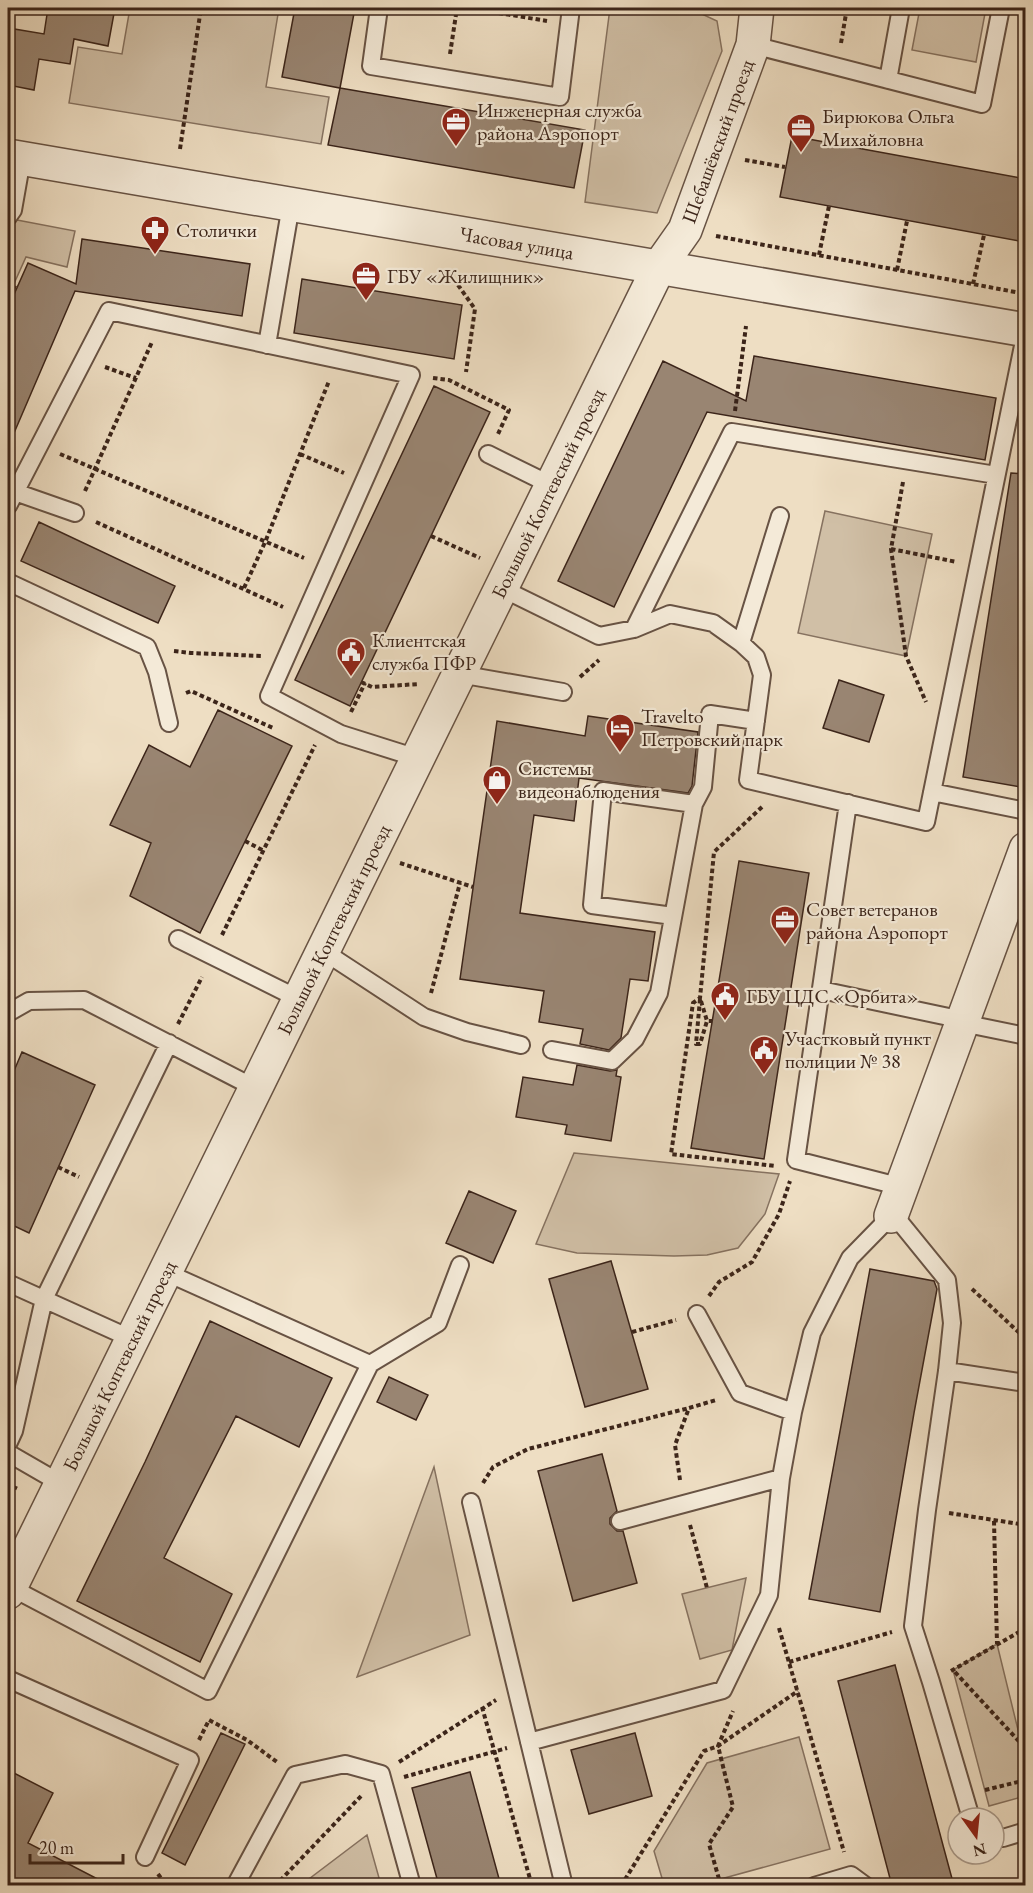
<svg xmlns="http://www.w3.org/2000/svg" width="1033" height="1893" font-family="'EB Garamond',serif">
<style>
.green{fill:#d0bfa6;stroke:#867260;stroke-width:1.5}
.building{fill:#998572;stroke:#3c251a;stroke-width:1.5}
.lines{fill:none;stroke-linecap:round;stroke-linejoin:round}
.service-casing{stroke:#685344;stroke-width:20}
.minor-casing{stroke:#685344;stroke-width:36}
.tertiary-casing{stroke:#685344;stroke-width:36}
.path{stroke:#3c251a;stroke-width:4;stroke-dasharray:4.5 3;stroke-linecap:butt}
.service{stroke:#f4ead8;stroke-width:16}
.minor{stroke:#f4ead8;stroke-width:33}
.tertiary{stroke:#f4ead8;stroke-width:33}
.labels{text-anchor:middle;dominant-baseline:central;stroke-width:4.5;stroke-linejoin:round;paint-order:stroke}
.poi-label{font-size:20px;fill:#3c251a;stroke:#f4ead8;text-anchor:start}
.street-label{font-size:20px;fill:#3c251a;stroke:#f4ead8}
</style>
<rect width="100%" height="100%" fill="#eedec3"/>
<filter id="stains"><feTurbulence type="fractalNoise" baseFrequency=".00333" numOctaves="4"/><feColorMatrix values="0 0 0 0 .2 0 0 0 0 .09 0 0 0 0 .02 0 0 0 .5 -.17"/></filter>
<radialGradient id="worn" r=".72"><stop offset=".6" stop-color="#630" stop-opacity="0"/><stop offset="1" stop-color="#630" stop-opacity=".3"/></radialGradient>
<!-- green -->
<path class="green" d="M130 8H279L266 87 329 97 321 144 69 103 78 47 122 54Z
M610 8H689L717 21 722 51 657 213 585 202Z
M920 8H986L976 62 912 50Z
M17 220 75 231 67 267 26 257 8 297V232Z
M825 511 932 534 906 656 798 633Z
M574 1153 779 1174 765 1214 738 1248 707 1255 674 1256 577 1253 536 1244Z
M434 1467 470 1635 357 1677Z
M746 1578 732 1650 700 1659 682 1594Z
M997 1644 1020 1738H1025V1796L989 1806 953 1670Z
M799 1737 830 1849 699 1885H664L654 1851 707 1763Z
M367 1835 381 1885H301Z"/>
<!-- building -->
<path class="building" d="M48 8H115L108 46 74 39 70 64 39 59 34 90 8 85V28L44 34Z
M295 8H355L340 88 282 77Z
M340 88 585 130 574 188 328 145Z
M792 136 1026 179V208L1019 241 780 197Z
M82 239 250 264 242 316 75 291 8 447V308L28 263 76 284Z
M302 279 462 305 454 359 294 333Z
M754 356 996 398 985 460 707 412 614 607 558 581 663 361 746 401Z
M434 386 490 412 350 706 295 680Z
M1011 473 1026 474V788L963 777Z
M39 522 175 586 158 623 21 561Z
M839 680 884 695 869 742 823 728Z
M218 710 292 746 200 933 130 896 151 843 110 825 149 745 190 767Z
M588 716 698 732 692 786 688 793 579 778 574 821 534 815 520 913 655 932 648 981 630 979 621 1038 609 1050 580 1044 583 1029 539 1022 544 991 460 979 497 721 585 736Z
M739 861 809 873 764 1159 691 1148Z
M22 1052 95 1085 29 1233 8 1223V1085Z
M577 1065 610 1071 617 1070 616 1076 621 1077 611 1141 565 1134 567 1125 516 1117 523 1077 573 1085Z
M469 1191 516 1211 493 1263 446 1243Z
M611 1261 648 1389 585 1407 549 1279Z
M870 1269 934 1281 937 1289 914 1413 880 1612 809 1599Z
M210 1321 332 1378 299 1447 236 1416 164 1558 232 1594 200 1662 77 1601 145 1462Z
M389 1377 428 1395 416 1420 377 1402Z
M602 1454 617 1511 610 1518V1524L617 1531H623L637 1583 573 1601 538 1471Z
M895 1665 944 1849 954 1886H892L838 1681Z
M221 1733 245 1744 185 1865 162 1853Z
M635 1733 652 1796 589 1814 571 1750Z
M8 1770 53 1793 28 1843 111 1886H8Z
M470 1772 501 1886H439L412 1788Z"/>
<g class="lines">
<!-- service casing -->
<g class="service-casing">
<path id="service" d="M379 8 371 66 560 97 571 8
M753 45 982 104 1001 8
M888 80 901 8
M8 217 13 210 22 159
M267 345 291 205
M488 454 551 485
M15 492 75 513
M8 506 109 311 411 375 269 696 341 734 417 758
M8 582 147 647 157 672 169 723
M501 588 599 636 634 629 670 614 713 623 741 643 756 657 762 675 748 780 926 822 1026 331
M634 629 732 432 996 475
M741 643 780 516
M459 674 563 692
M932 792 1026 811
M848 803 796 1160 902 1187
M673 916 592 905 603 791 694 804
M178 939 299 999
M323 951 424 1017 467 1032 521 1045
M821 990 963 1020
M8 1013 29 1001 84 1000 255 1088
M962 1023 1026 1036
M552 1050 612 1061 635 1039 659 993 694 804 703 787 710 714 756 721
M8 1283 132 1339
M697 1314 740 1393 793 1412
M370 1364 438 1323 460 1265
M947 1371 1026 1383
M8 1444 14 1431 44 1299 169 1043
M8 1453 60 1483
M471 1502 564 1886
M620 1521 781 1478
M10 1587 208 1691 370 1364 165 1272
M8 1679 190 1760 145 1857
M529 1742 723 1690 769 1595 781 1478 793 1412 812 1333 850 1258 891 1216 899 1221 947 1280 952 1323 947 1371 927 1510 913 1626 931 1682 971 1818
M994 1837 1003 1838 1026 1831
M235 1886 295 1775 345 1764 381 1774 412 1886
M814 1886 851 1875 866 1886"/>
</g>
<!-- minor casing -->
<g class="minor-casing">
<g id="minor">
<path d="M891 1216 1026 849"/>
<path id="s1" d="M8 1592 659 267 685 230 753 45 757 8"/>
</g>
</g>
<!-- tertiary casing -->
<g class="tertiary-casing">
<g id="tertiary">
<path id="s2" d="M8 156 1026 330"/>
</g>
</g>
<!-- path -->
<path class="path" d="M469 8 547 21
M841 43 847 8
M450 54 457 8
M180 149 201 8
M745 160 785 167
M716 236 1026 294
M819 255 829 206
M897 270 907 221
M8 284 16 288
M973 284 984 235
M458 285 475 309 466 372
M105 367 136 378
M433 378 449 380 509 410 498 434
M735 411 746 326
M60 454 304 558
M300 454 344 473
M903 482 891 549 906 656 926 702
M85 491 152 342
M96 522 283 607
M431 536 480 558
M891 549 957 562
M244 588 266 540 329 381
M174 651 191 653 262 656
M580 677 599 660
M361 682 372 687 419 684
M186 693 191 691 273 728
M351 712 365 683
M762 807 714 852 700 998 693 1003 671 1154 775 1166
M245 841 264 851
M400 863 473 887
M222 935 315 745
M431 993 460 883
M700 999 696 1044H700L707 1021H712
M701 1001 707 1021
M178 1024 202 977
M58 1167 79 1177
M972 1289 1026 1339
M709 1296 719 1282 752 1262 779 1214 790 1181
M632 1332 676 1320
M680 1480 675 1445 689 1408 716 1400
M483 1483 493 1467 528 1449 689 1408
M8 1503 16 1486
M949 1513 1026 1525
M994 1521 997 1644
M690 1525 707 1588
M779 1628 844 1852
M789 1662 892 1632
M951 1671 1026 1628
M955 1672 1026 1749
M482 1707 532 1886
M199 1740 209 1720 247 1740 277 1762
M399 1762 496 1700
M404 1777 507 1748
M985 1790 1026 1780
M158 1874 164 1882 162 1886
M275 1886 362 1795
M621 1886 704 1751 718 1746 798 1691
M721 1886 709 1844 733 1807 718 1746 733 1711"/>
<!-- service -->
<use href="#service" class="service"/>
<!-- minor -->
<use href="#minor" class="minor"/>
<!-- tertiary -->
<use href="#tertiary" class="tertiary"/>
</g>
<!-- icons -->
<defs>
<g id="office-pin" transform="scale(1.5)"><path d="M0 17L-7.5 6A9.5 9.5 0 1 1 7.5 6Z" fill="#8f2418" stroke="#f4ead8"/><path d="M-6-3h4V-5.5h4V-3h4V5H-6ZM-1-4.5V-3h2v-1.5ZM-6 0V1H6V0Z" fill="#fff"/></g>
<g id="pharmacy-pin" transform="scale(1.5)"><path d="M0 17L-7.5 6A9.5 9.5 0 1 1 7.5 6Z" fill="#8f2418" stroke="#f4ead8"/><path d="M-2-6h4v4h4v4h-4v4h-4v-4h-4v-4h4Z" fill="#fff"/></g>
<g id="civic-pin" transform="scale(1.5)"><path d="M0 17L-7.5 6A9.5 9.5 0 1 1 7.5 6Z" fill="#8f2418" stroke="#f4ead8"/><path d="M-.6-6.5H3V-4.5H.6V-3L4-1V1h2V6H-6V1h2V-1L-.6-3ZM-1.2 2.5V6h2.4V2.5Z" fill="#fff"/></g>
<g id="hotel-pin" transform="scale(1.5)"><path d="M0 17L-7.5 6A9.5 9.5 0 1 1 7.5 6Z" fill="#8f2418" stroke="#f4ead8"/><path d="M-6-4.5h1.5V1H6V5H4.5V3h-9V5H-6ZM-4 0a1.8 1.8 0 1 1 3.6 0ZM.5 0V-2.5h3Q6-2.5 6 0Z" fill="#fff"/></g>
<g id="shop-pin" transform="scale(1.5)"><path d="M0 17L-7.5 6A9.5 9.5 0 1 1 7.5 6Z" fill="#8f2418" stroke="#f4ead8"/><path d="M-5-2.5h2.3a2.7 3.5 0 0 1 5.4 0H5L5.5 6h-11ZM-1.5-2.5h3a1.5 2.3 0 0 0-3 0Z" fill="#fff"/></g>
</defs>
<g fill-rule="evenodd">
<use href="#office-pin" x="456" y="122"/>
<use href="#office-pin" x="801" y="128"/>
<use href="#pharmacy-pin" x="155" y="230"/>
<use href="#office-pin" x="366" y="276"/>
<use href="#civic-pin" x="351" y="652"/>
<use href="#hotel-pin" x="620" y="728"/>
<use href="#shop-pin" x="497" y="780"/>
<use href="#office-pin" x="785" y="920"/>
<use href="#civic-pin" x="725" y="996"/>
<use href="#civic-pin" x="764" y="1050"/>
</g>
<g class="labels">
<!-- poi labels -->
<g class="poi-label">
<text x="477" y="110">Инженерная служба<tspan x="477" dy="23">района Аэропорт</tspan></text>
<text x="822" y="116">Бирюкова Ольга<tspan x="822" dy="23">Михайловна</tspan></text>
<text x="176" y="230">Столички</text>
<text x="387" y="276">ГБУ «Жилищник»</text>
<text x="372" y="640">Клиентская<tspan x="372" dy="23">служба ПФР</tspan></text>
<text x="641" y="716">Travelto<tspan x="641" dy="23">Петровский парк</tspan></text>
<text x="518" y="768">Системы<tspan x="518" dy="23">видеонаблюдения</tspan></text>
<text x="806" y="909">Совет ветеранов<tspan x="806" dy="23">района Аэропорт</tspan></text>
<text x="746" y="996">ГБУ ЦДС «Орбита»</text>
<text x="785" y="1038">Участковый пункт<tspan x="785" dy="23">полиции № 38</tspan></text>
</g>
<!-- street labels -->
<g class="street-label">
<text stroke="none"><textPath href="#s1" startOffset="1616">Шебашёвский проезд</textPath></text>
<text stroke="none"><textPath href="#s2" startOffset="516">Часовая улица</textPath></text>
<text stroke="none"><textPath href="#s1" startOffset="1224">Большой Коптевский проезд</textPath></text>
<text stroke="none"><textPath href="#s1" startOffset="738">Большой Коптевский проезд</textPath></text>
<text stroke="none"><textPath href="#s1" startOffset="252">Большой Коптевский проезд</textPath></text>
</g>
</g>
<!-- margin -->
<rect width="1033" height="1893" fill="none" stroke="#eedec3" stroke-width="30"/>
<rect x="9" y="9" width="1015" height="1875" fill="none" stroke="#3c251a" stroke-width="3"/>
<rect x="15" y="15" width="1003" height="1863" fill="none" stroke="#3c251a" stroke-width="1.5"/>
<!-- north arrow -->
<g transform="translate(976 1836) rotate(165)"><circle r="28" fill="#f4ead8" stroke="#aa9b8c" stroke-width="1.5"/>
<path d="M0-4.5L10 22L0 15L-10 22Z" fill="#8f2418"/>
<text y="-9" font-size="16" font-weight="bold" text-anchor="middle" fill="#3c251a">N</text>
</g>
<!-- scale -->
<path d="M30 1854v9h93v-9" fill="none" stroke="#3c251a" stroke-width="3"/>
<text x="39" y="1854" font-size="18" fill="#3c251a" stroke="#f4ead8" stroke-width="4.5" paint-order="stroke">20 m</text>
<rect width="100%" height="100%" filter="url(#stains)"/>
<rect width="100%" height="100%" fill="url(#worn)"/>
</svg>
